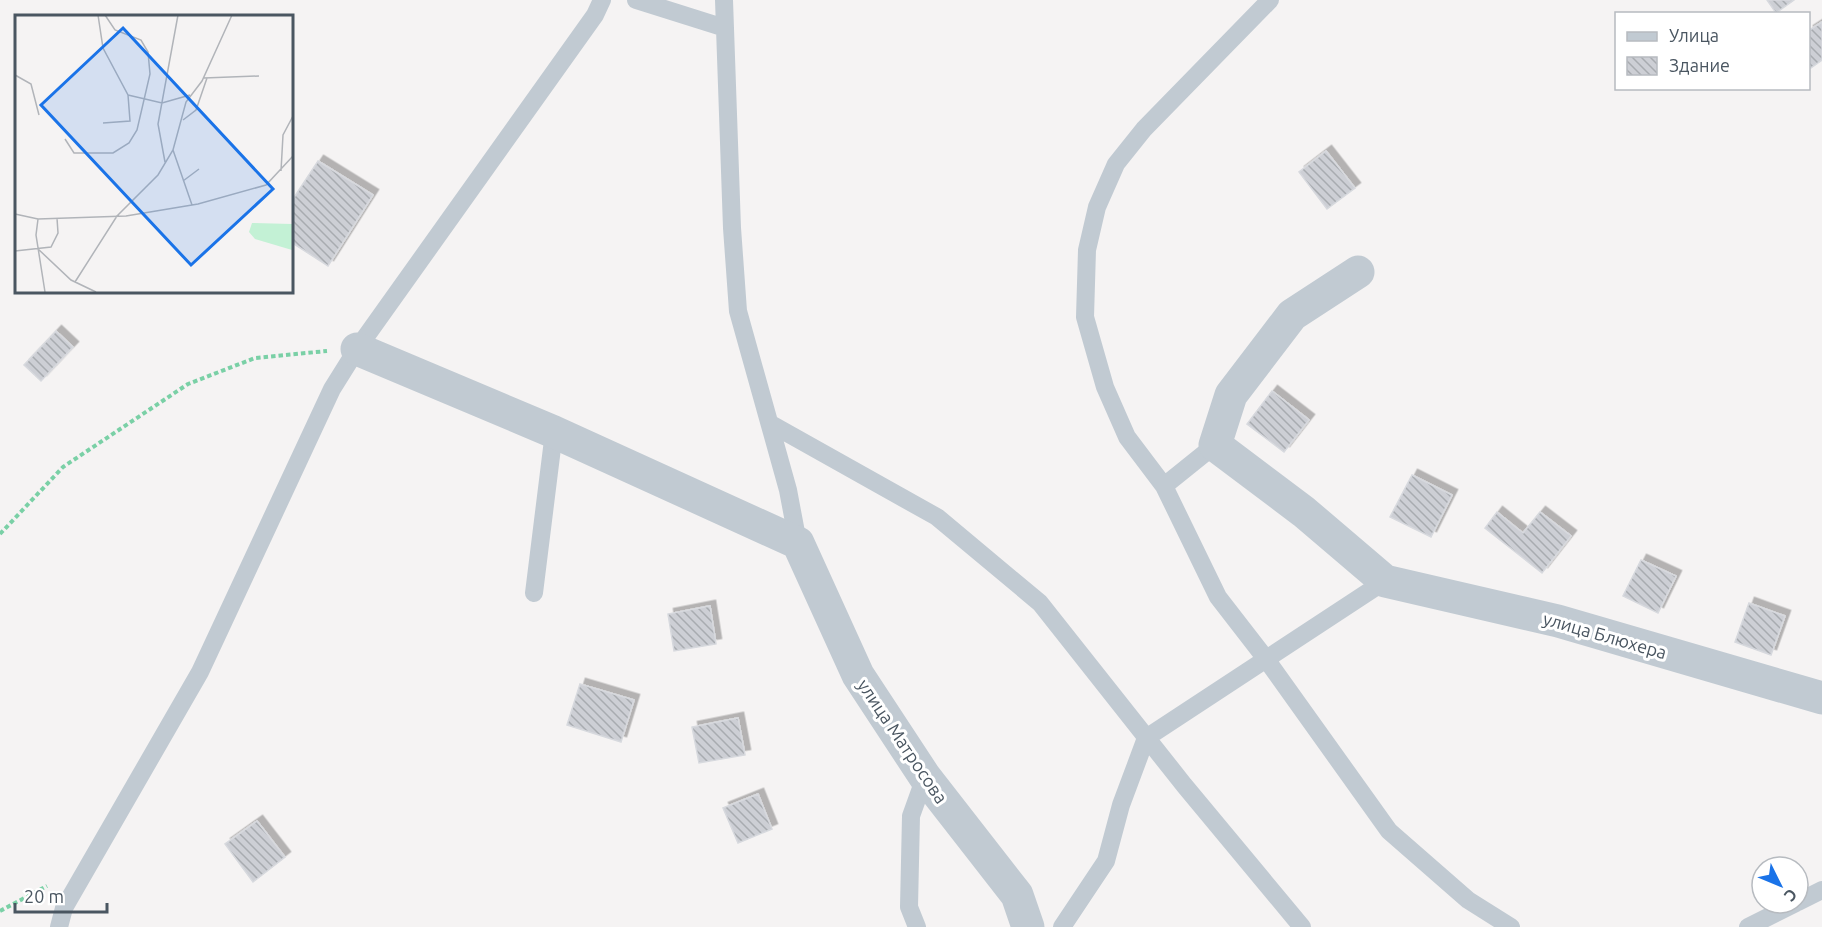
<svg xmlns="http://www.w3.org/2000/svg" width="1822" height="927" font-family="Ubuntu,sans-serif">
<style>
.building{fill:url(#building-back-hatch);stroke:#d7d9de;stroke-width:1.5;filter:url(#shadow)}
.lines{fill:none;stroke-linecap:round;stroke-linejoin:round}
.path{stroke:#7ad0a6;stroke-width:4;stroke-dasharray:4.5 3;stroke-linecap:butt}
.service{stroke:#c1cad2;stroke-width:18}
.minor{stroke:#c1cad2;stroke-width:33}
.labels{text-anchor:middle;dominant-baseline:central;stroke-width:6;stroke-linejoin:round;paint-order:stroke}
.street-label{font-size:18px;fill:#4a5661;stroke:#fff}
.inset-road{fill:none;stroke:#b1b4b9;stroke-width:1.5}
.view{fill:#1a73e8;fill-opacity:0.15;stroke:#1a73e8;stroke-width:3}
.inset-edge{fill:none;stroke:#4a5661;stroke-width:3}
</style>
<defs>
<pattern id="building-back-hatch" width="6" height="6" patternUnits="userSpaceOnUse" patternTransform="scale(1.5)"><rect width="6" height="6" fill="#cdcfd5"/><path d="M-1 5l2 2M0 0l6 6M5-1l2 2" fill="none" stroke="#a8abb0"/></pattern>
<filter id="shadow"><feDropShadow dx="5.5" dy="-5.5" stdDeviation="0" flood-color="#0004"/></filter>
</defs>
<rect width="100%" height="100%" fill="#f5f3f3"/>
<!-- building -->
<path class="building" d="M1767 0H1794L1776 13Z
M1822 22V60L1811 68 1808 63V31Z
M1326 151 1355 188 1327 209 1299 172Z
M318 161 373 195 328 266 291 242V202Z
M56 331 73 347 41 381 24 365Z
M1272 391 1309 420 1284 452 1247 424Z
M1412 475 1452 495 1431 537 1390 517Z
M1497 512 1523 533 1540 512 1571 536 1542 573 1485 528Z
M1641 560 1676 576 1658 613 1623 596Z
M1749 603 1785 616 1771 655 1735 642Z
M710 606 716 644 674 651 668 614Z
M580 684 634 700 621 742 567 725Z
M738 718 745 755 699 763 692 727Z
M758 794 772 829 738 843 723 808Z
M257 821 285 857 253 882 225 844Z"/>
<g class="lines">
<!-- path -->
<path class="path" d="M0 534 63 467 188 384 255 358 327 351
M0 911 47 886"/>
<!-- service -->
<path class="service" d="M636 0 725 28
M724 0 732 228 738 311 788 490 798 543
M1270 0 1144 129 1116 164 1097 207 1087 250 1085 317 1105 387 1127 437 1164 486 1218 597 1266 659 1389 831 1468 900 1511 927
M771 424 937 517 1040 603 1184 785 1302 927
M1164 486 1215 445
M534 593 554 432
M1798 902 1822 890
M59 927 64 908 200 672 332 389 357 349 595 15 602 0
M917 927 909 907 911 816 925 777
M1062 927 1106 861 1121 805 1146 738 1385 581
M1748 927 1796 903"/>
<!-- minor -->
<path class="minor" d="M1358 272 1292 315 1231 395 1215 445 1304 512 1385 581 1558 621 1822 698
M357 349 554 432 798 543 858 675 925 777 1017 895 1028 927"/>
</g>
<g class="labels">
<!-- street labels -->
<g class="street-label">
<text transform="translate(1605 635) rotate(16)">улица Блюхера</text>
<text transform="translate(903 741) rotate(56)">улица Матросова</text>
</g>
</g>
<!-- overview -->
<g transform="translate(15 15)">
<rect width="278" height="278" fill="#f5f3f3"/>
<path d="M237 208 277 209V235L240 224 234 217Z" fill="#c3f1d5"/>
<path class="inset-road" d="M83 0 88 33 113 80 115 106 88 108M0 60 16 69 24 100M189 63 244 61M113 80 147 88 175 80M168 105 181 95 192 63M50 124 59 138H98L114 128 122 115 135 59 133 37 126 25 100 15 90 0M158 135 177 190M150 147 143 109 163 0M266 156 268 120 278 101M168 166 184 154M0 199 23 204 111 201 183 189 251 170 278 141M23 204 21 220 30 277M22 233 56 265 81 277M0 236 36 232 43 218 42 203M60 267 102 201 143 160 158 135 171 87 187 66 217 0"/>
<path class="view" d="M108 13 258 174 176 250 26 90Z"/>
<rect width="278" height="278" class="inset-edge"/>
</g>
<!-- legend -->
<rect x="1615" y="12" width="195" height="78" fill="#ffffff" stroke="#b7bbc0" stroke-width="1.5"/>
<rect x="1627" y="32" width="30" height="9" fill="#c1cad2" stroke="#b7bbc0" stroke-width="1.5"/>
<text x="1669" y="42" font-size="18" fill="#4a5661">Улица</text>
<rect x="1627" y="57" width="30" height="18" fill="url(#building-back-hatch)" stroke="#b7bbc0" stroke-width="1.5"/>
<text x="1669" y="72" font-size="18" fill="#4a5661">Здание</text>
<!-- north arrow -->
<g transform="translate(1780 885) rotate(133)"><circle r="28" fill="#ffffff" stroke="#b7bbc0" stroke-width="1.5"/>
<path d="M0-4.5L10 22L0 15L-10 22Z" fill="#1a73e8"/>
<text y="-9" font-size="16" font-weight="bold" text-anchor="middle" fill="#4a5661">С</text>
</g>
<!-- scale -->
<path d="M15 903v9h92v-9" fill="none" stroke="#4a5661" stroke-width="3"/>
<text x="24" y="903" font-size="18" fill="#4a5661" stroke="#ffffff" stroke-width="4.5" paint-order="stroke">20 m</text>
</svg>
